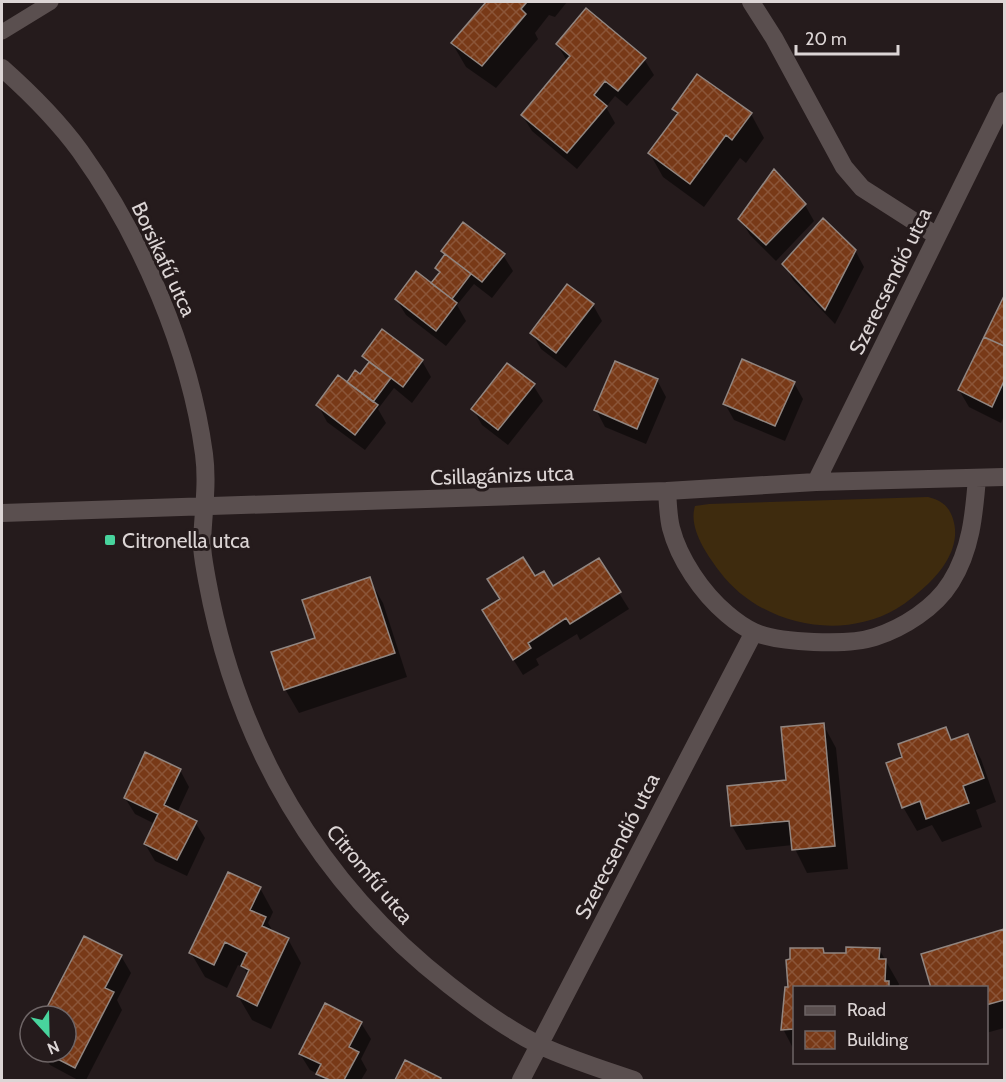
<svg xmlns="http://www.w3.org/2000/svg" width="1006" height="1082" font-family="Cabin,sans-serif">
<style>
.grass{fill:#3e2b0e}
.shadow{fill:#0007}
.building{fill:url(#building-cross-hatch);stroke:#918681;stroke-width:1.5}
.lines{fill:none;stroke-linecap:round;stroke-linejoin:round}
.lane{stroke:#5a4f4f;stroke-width:15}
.street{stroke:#5a4f4f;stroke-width:18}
.poi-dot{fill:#48d49d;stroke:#251b1c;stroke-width:2}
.labels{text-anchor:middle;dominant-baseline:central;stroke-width:6;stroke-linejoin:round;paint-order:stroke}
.street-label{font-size:21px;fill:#dcd5d5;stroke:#251b1c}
.poi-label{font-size:21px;fill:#dcd5d5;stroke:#251b1c;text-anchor:start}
</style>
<defs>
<pattern id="building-cross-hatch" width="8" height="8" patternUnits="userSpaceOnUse" patternTransform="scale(1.5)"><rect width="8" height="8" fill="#783917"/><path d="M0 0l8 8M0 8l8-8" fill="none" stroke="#8b5538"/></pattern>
</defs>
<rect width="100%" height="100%" fill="#251b1c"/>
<!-- grass -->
<path class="grass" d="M928 497C941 500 949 506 953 519 961 544 945 568 928 584 918 593 908 602 896 609 839 642 759 624 720 572 707 555 688 528 695 506L709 504Z"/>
<!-- shadow -->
<path class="shadow" d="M488 2H567L555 17 549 15 535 33 538 39 496 88 466 67 452 43Z
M557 44 644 59 654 75 627 106 615 96 606 107 615 123 577 169 532 131 522 115 567 61Z
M673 109 751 114 764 138 746 163 740 158 704 207 663 177 650 154 677 116Z
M805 205 814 221 776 261 750 235 740 219Z
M855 250 864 267 835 324 793 280 784 264Z
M443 251 503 255 513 271 492 298 474 284 457 305 466 321 446 346 406 315 396 299 432 285 440 274 437 268 446 256Z
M1004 299V416L1001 423 969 407 959 390Z
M593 305 602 321 566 368 541 349 532 333Z
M364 356 422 361 431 377 412 403 394 388 378 409 386 423 365 450 327 422 318 405 360 377 369 365Z
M657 380 666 397 646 444 605 427 596 410Z
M794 383 803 399 785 441 734 420 725 404Z
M533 385 543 401 508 445 482 425 473 409Z
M369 579 383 603 407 677 299 713 285 689 317 639Z
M553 588 619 593 629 609 580 640 577 634 536 659 539 665 523 675 493 627Z
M823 724 836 748 848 869 807 873 793 845 746 850 732 826 729 787 788 781Z
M945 729 952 741 967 736 981 759 996 802 976 810 982 827 942 842 932 825 917 831 903 807 904 758Z
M180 770 189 787 177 813 195 822 205 838 187 876 155 861 145 844 155 824 135 814 125 798Z
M260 888 273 912 268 923 274 933 288 939 301 963 271 1029 252 1020 238 996 248 975 244 968 238 965 227 988 205 977 191 953Z
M1004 931V1028L986 1033V988L923 955Z
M85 938 121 956 131 973 117 1000 122 1010 86 1080H78L50 1065 42 1052H66V1016L45 1015Z
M822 949 825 955 847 954 879 949 899 984 898 988H794V1050L783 1029 790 989Z
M361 1023 371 1039 361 1059 367 1070 361 1080H322L318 1074 310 1070 300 1054Z
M406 1062 440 1079 441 1080H397Z"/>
<!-- building -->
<path class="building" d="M486 2H527L521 9 526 14 482 66 451 43Z
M586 8 646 58 618 91 605 81 594 95 607 106 567 153 521 115 570 56 556 44Z
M697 74 752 113 732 140 726 135 690 184 648 153 678 113 672 109Z
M774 169 806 204 766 245 738 219Z
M823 218 856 250 825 310 782 264Z
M463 222 505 254 482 282 441 251Z
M445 254 471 274 452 299 431 283 440 272 435 268Z
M416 271 457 303 436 331 395 299Z
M567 284 594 304 556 353 530 333Z
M1004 296V346L984 337Z
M382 329 423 360 403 387 362 356Z
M984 337 1004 346V381L992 407 958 390Z
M742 359 795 382 775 426 723 404Z
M615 361 658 379 637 429 594 410Z
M369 362 391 378 373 402 347 382 355 370 360 374Z
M507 363 535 384 498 430 471 409Z
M338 375 378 405 355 435 316 405Z
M523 557 535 576 544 571 553 586 599 558 621 592 570 624 566 618 528 643 531 648 513 660 482 610 500 599 487 579Z
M370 577 395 653 284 690 271 652 315 638 302 600Z
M824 723 835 846 792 850 789 821 731 826 727 786 786 780 781 727Z
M946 727 951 740 968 734 984 778 963 786 969 803 926 819 920 801 902 808 886 763 902 757 898 744Z
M145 752 181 769 164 805 197 821 177 860 144 844 158 814 124 798Z
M228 872 261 887 250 910 266 917 262 926 289 938 257 1006 237 996 249 970 241 966 247 953 225 942 214 965 189 953Z
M1004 929V1000L986 1005V988H931L921 954Z
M84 936 122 955 105 988 114 992 75 1068 44 1052H66V1016L43 1015Z
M846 947 880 948 879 959H886L885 981H889V988H794V1029L781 1030 785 987H788L786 960 790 959V948H823L824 953H846Z
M325 1003 362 1022 349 1047 359 1052 344 1080H330L316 1074 321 1064 299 1054Z
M405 1060 441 1078 440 1080H395Z"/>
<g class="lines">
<!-- lane -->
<path class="lane" d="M2 32 51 2"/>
<!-- street -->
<path class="street" d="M751 2 774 38 844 167 862 188 937 236
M2 68C29 92 58 121 80 151 141 236 190 350 204 454 208 484 203 513 202 543 202 555 205 568 207 580 237 744 318 883 449 985 477 1007 507 1029 539 1045 569 1059 603 1070 634 1080
M816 482 1004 101
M667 491C668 503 668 516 671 528 679 559 702 593 727 614 734 620 745 628 754 632 779 643 848 646 875 637 903 628 935 608 951 582 971 550 974 515 977 478
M2 513 667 491 816 482 1004 477
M521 1080 754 632"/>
</g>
<!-- markers -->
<rect class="poi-dot" x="104" y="534" width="12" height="12" rx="3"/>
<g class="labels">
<!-- street labels -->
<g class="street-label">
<text transform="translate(164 259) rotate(65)">Borsikafű utca</text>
<text transform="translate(890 281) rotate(-64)">Szerecsendió utca</text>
<text transform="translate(502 475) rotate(-2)">Csillagánizs utca</text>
<text transform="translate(617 846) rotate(-63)">Szerecsendió utca</text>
<text transform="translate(370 874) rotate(50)">Citromfű utca</text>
</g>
<!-- poi labels -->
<g class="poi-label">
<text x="122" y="540">Citronella utca</text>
</g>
</g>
<!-- border -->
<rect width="1006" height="1082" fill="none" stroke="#dcd5d5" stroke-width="6"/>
<!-- legend -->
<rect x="793" y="986" width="195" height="78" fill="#251b1c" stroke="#6e6566" stroke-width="1.5"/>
<rect x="805" y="1006" width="30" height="9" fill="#5a4f4f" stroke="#6e6566" stroke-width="1.5"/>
<text x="847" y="1016" font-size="18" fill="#dcd5d5">Road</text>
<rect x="805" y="1031" width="30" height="18" fill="url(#building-cross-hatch)" stroke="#6e6566" stroke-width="1.5"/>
<text x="847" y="1046" font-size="18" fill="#dcd5d5">Building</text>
<!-- north arrow -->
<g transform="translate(48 1034) rotate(158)"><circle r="28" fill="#251b1c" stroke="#6e6566" stroke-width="1.5"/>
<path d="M0-4.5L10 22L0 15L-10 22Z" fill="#48d49d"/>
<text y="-9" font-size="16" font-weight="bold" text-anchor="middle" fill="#dcd5d5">N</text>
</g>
<!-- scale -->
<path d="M796 45v9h102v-9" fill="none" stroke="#dcd5d5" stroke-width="3"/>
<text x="805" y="45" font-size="18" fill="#dcd5d5" stroke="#251b1c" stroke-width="4.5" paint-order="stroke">20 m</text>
</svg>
